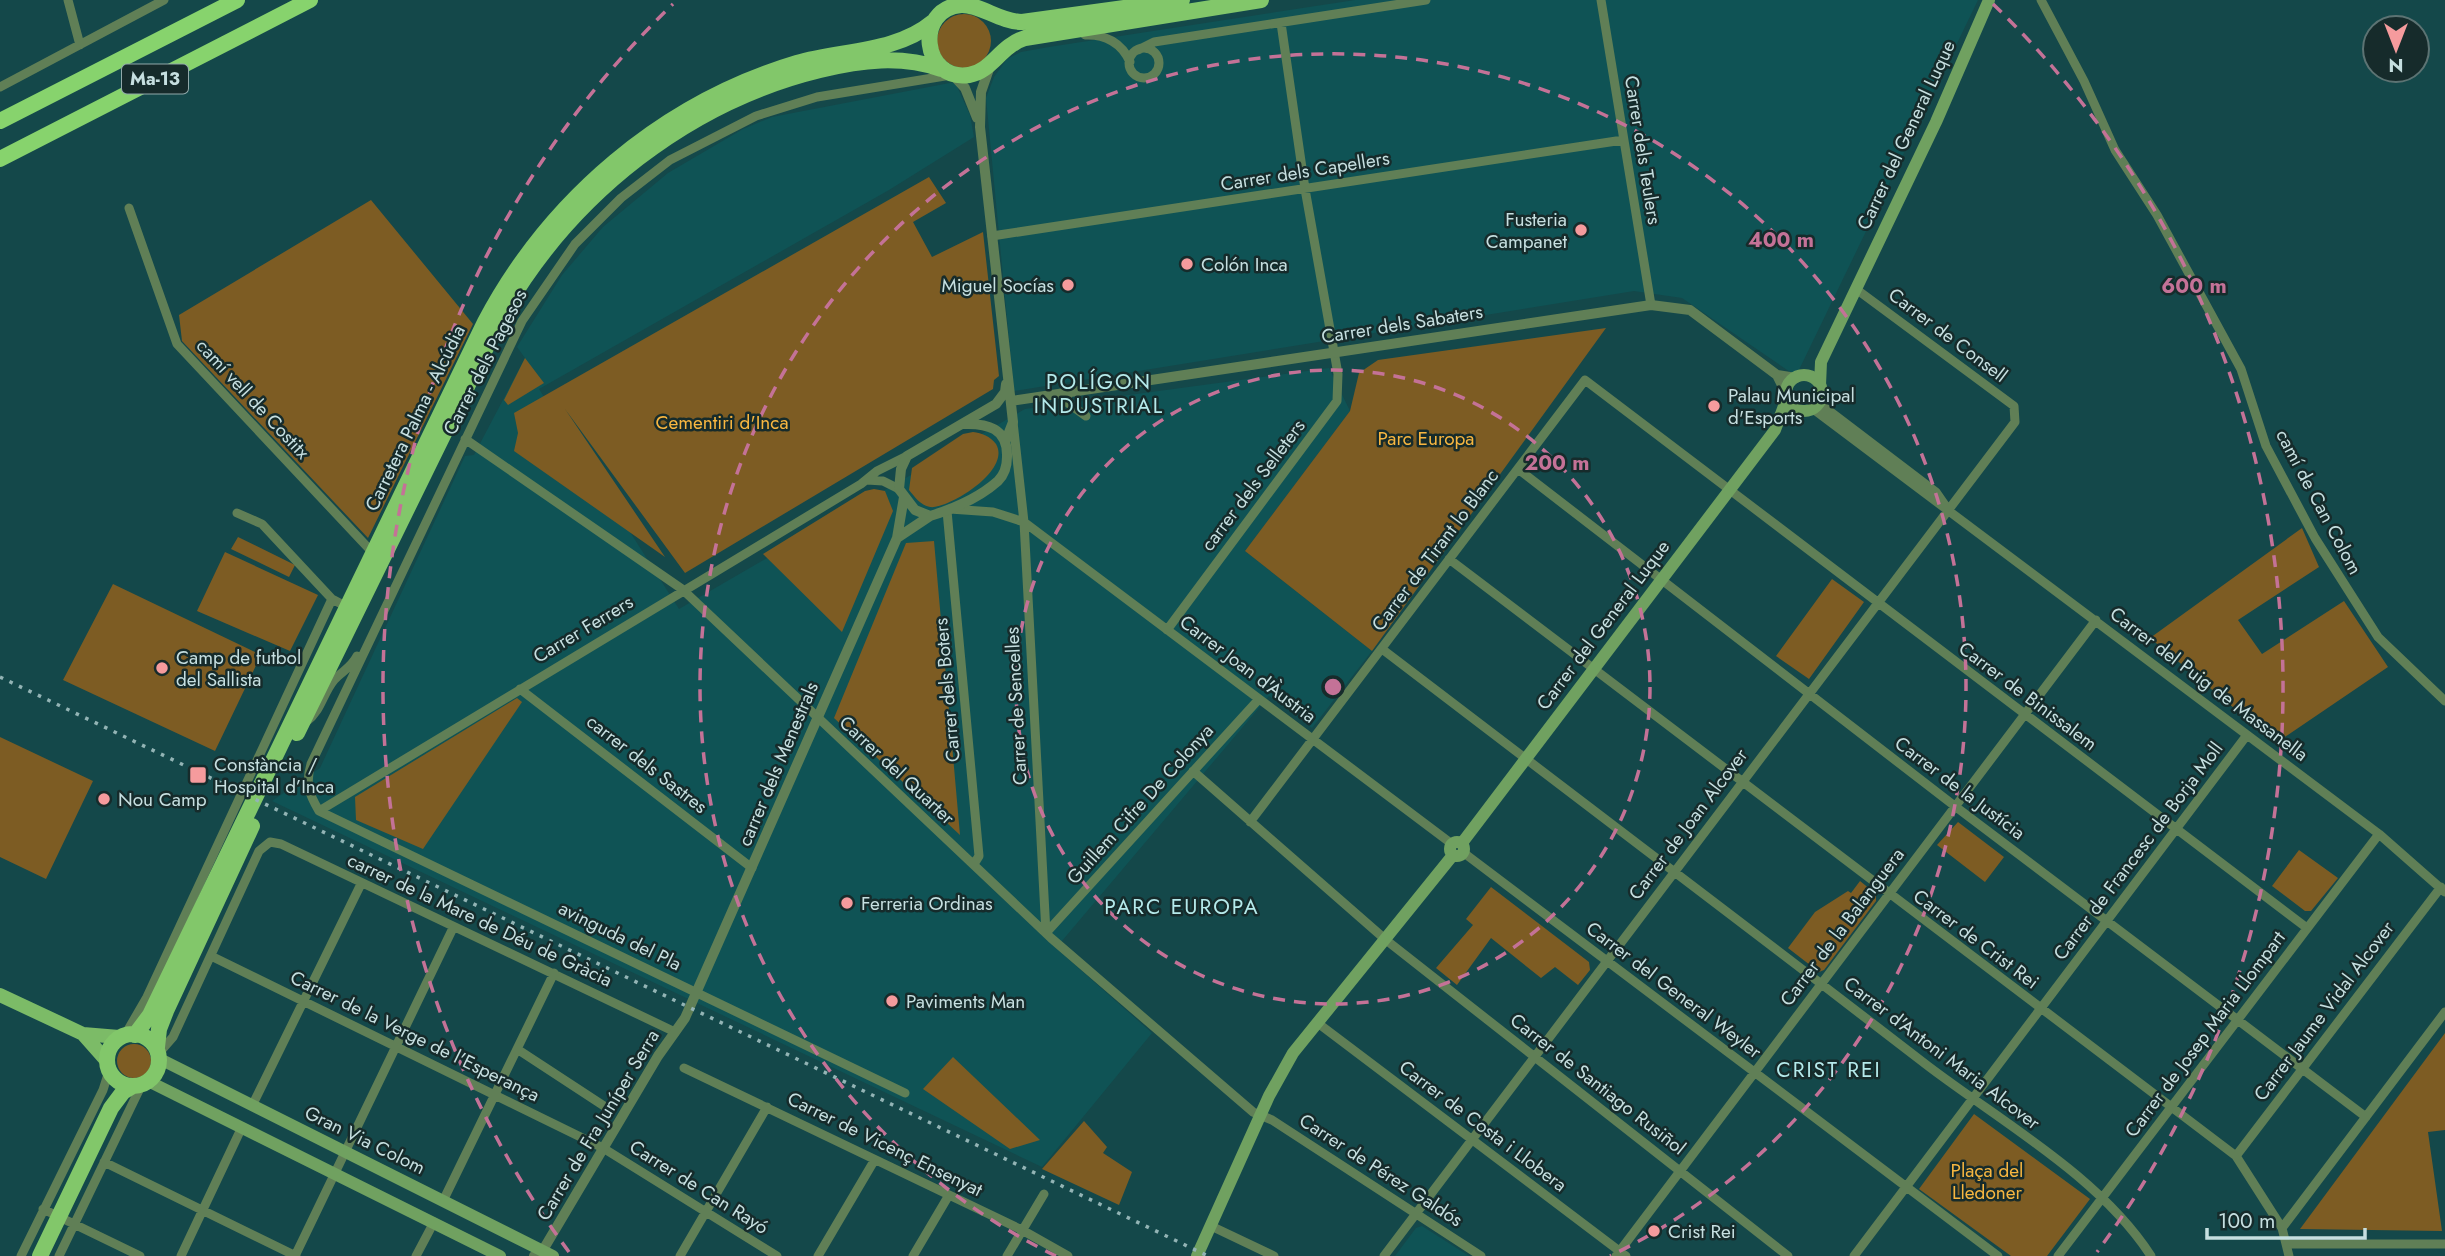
<svg xmlns="http://www.w3.org/2000/svg" width="2445" height="1256" font-family="Jost,sans-serif">
<style>
.built{fill:#0f5355}
.green{fill:#7d5c23}
.lines{fill:none;stroke-linecap:round;stroke-linejoin:round}
.minor{stroke:#607f56;stroke-width:9}
.tertiary{stroke:#607f56;stroke-width:10}
.secondary{stroke:#70a160;stroke-width:12}
.primary{stroke:#7cbb67;stroke-width:14}
.trunk{stroke:#82c76a;stroke-width:16}
.motorway{stroke:#87d36d;stroke-width:16}
.rail{stroke:#93b4b5;stroke-width:3.5;stroke-dasharray:3.5 7;stroke-linecap:butt}
.ring{fill:none;stroke:#c47297;stroke-width:3.5;stroke-dasharray:12 9}
.poi-dot{fill:#f59b9d;stroke:#162b2b;stroke-width:2.5}
.labels{text-anchor:middle;dominant-baseline:central;stroke-width:5;stroke-linejoin:round;paint-order:stroke}
.shield{fill:#162b2b;stroke:#91a9aa;stroke-width:2}
.shield-label{font-size:18px;font-weight:bold;fill:#c6dfe0}
.street-label{font-size:19px;fill:#c6dfe0;stroke:#162b2b}
.poi-label{font-size:19px;fill:#c6dfe0;stroke:#162b2b;text-anchor:start}
.park-label{font-size:19px;fill:#f7b640;stroke:#162b2b}
.neighbourhood-label{font-size:21px;letter-spacing:2px;fill:#b5eaeb;stroke:#162b2b}
.centre{fill:#c47297;stroke:#162b2b;stroke-width:3.5}
.ring-label{font-size:21px;text-anchor:middle;font-weight:bold;fill:#c47297;stroke:#162b2b;stroke-width:5;stroke-linejoin:round;paint-order:stroke}
</style>
<rect width="100%" height="100%" fill="#14484a"/>
<!-- built -->
<path class="built" d="M1355 0H1978L1796 376 1682 298 1634 291 1014 391 986 98 994 77 1007 59 1021 52 1049 47Z
M955 82 970 115 974 137 889 190 539 389 679 609 1025 409 1329 368 1350 411 1245 551 1372 651 1312 728 1269 696 1056 948 1152 1033 1042 1167 272 801 320 768 465 456 474 455 525 358 517 347 562 275 603 227 668 173 743 129 772 117Z
M1422 1226 1469 1256H1395L1416 1228Z"/>
<!-- green -->
<path class="green" d="M937 41a27 27 0 1 1 54 0a27 27 0 1 1-54 0Z
M929 177 946 203 913 222 932 257 983 232 999 376 994 380 993 389 685 573 565 409 665 557 514 451 518 433 514 413Z
M371 200 473 324 368 538 182 341 179 315Z
M1606 328 1372 651 1245 551 1350 411 1359 373 1378 360Z
M525 358 544 383 508 405 504 400Z
M973 432C982 433 990 436 996 444 1012 471 947 510 930 507 920 505 915 497 909 490L912 468 963 434Z
M874 489 885 491 893 511 842 632 763 554 865 491Z
M2302 528 2319 567 2238 620 2262 654 2344 601 2388 667 2276 743 2150 638Z
M238 537 295 565 289 577 231 549Z
M934 541 960 835 834 718 906 543Z
M225 552 318 595 290 651 197 611Z
M1832 579 1864 602 1809 679 1776 656Z
M113 584 261 655 215 751 63 680Z
M517 698 522 702 423 849 356 820 355 797Z
M0 737 93 781 46 879 0 857Z
M1958 822 2004 857 1985 882 1937 845Z
M2299 850 2338 878 2311 911H2305L2272 886Z
M1860 881 1876 894V901L1824 970 1819 972 1788 948 1815 912 1848 891 1851 893Z
M1491 887 1589 962 1590 970 1578 985 1555 967 1541 978 1491 938 1457 985 1436 968 1473 925 1466 919Z
M2445 1033V1130L2428 1132 2442 1231 2300 1229Z
M117 1061a17 17 0 1 1 34 0a17 17 0 1 1-34 0Z
M953 1057 1040 1140 1010 1149 923 1089Z
M1974 1114 2090 1199 2047 1256H2011L1919 1189Z
M1084 1121 1107 1147 1103 1153 1132 1172 1119 1205 1042 1169Z"/>
<g class="lines">
<!-- minor -->
<path class="minor" d="M68 0 80 45
M1601 0 1651 305
M2041 0 2084 81 2115 150 2157 215 2241 369 2266 446 2315 538 2378 637 2445 701
M1085 35C1105 34 1122 43 1130 62
M1129 63a15 15 0 1 1 30 0a15 15 0 1 1-30 0Z
M1138 50 1154 42 1426 0
M0 87 164 0
M129 208 177 344 373 553
M992 236 1623 140
M1067 395 1068 403 1086 416
M1819 403 1936 492 1945 505
M1813 409 2379 834 2445 892
M1013 422 1024 522 1046 933
M465 439 682 589 1051 938 1253 1112 1272 1120 1481 1256
M1518 469 1956 807 2366 1117
M867 480 883 481 899 489
M950 509 993 512 1024 522 1452 844
M947 511 979 856 974 864
M237 513 262 524 332 599 349 608
M1449 559 2236 1156 2282 1228 2289 1256
M1167 630 1337 401 1338 374 1305 189 1281 23
M1382 649C1564 789 1747 926 1928 1066 2003 1123 2100 1177 2151 1256
M520 689 752 868
M307 721C321 711 323 693 334 680 342 671 351 668 357 656
M1193 771 1386 940 1788 1256
M319 811C309 794 305 784 311 764L522 321 575 244 621 198 670 160 756 116 817 97 951 75
M319 811 861 484 877 471 907 456
M319 811 905 1093
M1250 822 1585 380 2307 928
M1464 853 1998 1256
M1046 933 1259 699
M211 956 603 1148 777 1256
M1319 1024 1626 1256
M125 1035 147 997 332 599
M517 1049 604 1106
M159 1053 173 1037 259 851 270 842 281 844 675 1032
M684 1068 1022 1230 1068 1256
M252 1106 361 884
M2236 1156 2441 887
M104 1162 296 1256
M443 1201 554 973
M43 1209 140 1256
M1211 1226 1274 1256
M2282 1228 2445 1012
M2286 1244H2445
M21 1256 103 1090 109 1071
M59 1256 142 1084
M181 1256 242 1127
M295 1256 453 928
M416 1256 434 1222
M680 1256 767 1107
M818 1256 874 1161
M913 1256 949 1195
M1007 1256 1044 1194
M1384 1256 2015 422 2014 406 1856 289
M1616 1256 2096 620
M1854 1256 2247 735
M2058 1256 2379 834"/>
<!-- tertiary -->
<path class="tertiary" d="M990 66 981 92 980 127 1013 422 1006 440
M953 75 965 88 977 118
M1777 375 1796 378
M1011 401 1651 305 1690 310 1777 375 1786 393
M963 424C987 423 1008 428 1007 457 1007 466 1005 474 998 481 980 497 953 509 930 516L915 510 899 489 901 469 907 456 996 404 1005 392 1006 384
M897 538 930 516
M534 1256 543 1250 658 1056 685 1018 897 538 904 497"/>
<!-- secondary -->
<path class="secondary" d="M1786 393a18 18 0 1 1 36 0a18 18 0 1 1-36 0Z
M1820 385 1821 362 1936 122 1989 0
M1450 849a7 7 0 1 1 14 0a7 7 0 1 1-14 0Z
M1462 843 1775 430 1787 398
M160 1059 553 1256
M148 1081 500 1256
M1197 1256 1269 1096 1293 1053 1453 855"/>
<!-- primary -->
<path class="primary" d="M0 995 83 1034 106 1060
M83 1034 119 1037"/>
<!-- trunk -->
<path class="trunk" d="M1182 0 1022 22C1000 22 980 4 961 5 914 9 922 82 969 75 991 72 1000 46 1025 38L1261 0
M297 733 505 309C573 193 688 102 820 70 861 60 901 55 941 69
M107 1060a26 26 0 1 1 52 0a26 26 0 1 1-52 0Z
M135 1035 150 1015 485 322C550 199 663 103 797 63 842 50 896 53 933 22
M157 1047 159 1029 166 1011 252 826
M40 1256 111 1108 123 1092 133 1086"/>
<!-- motorway -->
<path class="motorway" d="M0 121 237 0
M0 159 310 0"/>
<!-- rail -->
<path class="rail" d="M0 677 1208 1256"/>
</g>
<!-- distance rings -->
<g class="ring">
<circle cx="1333" cy="687" r="317"/>
<path d="M1056 1256A633 633 0 1 1 1610 1256"/>
<path d="M569 1252A950 950 0 0 1 673 4M1993 4A950 950 0 0 1 2097 1252"/>
</g>
<!-- markers -->
<g class="poi-dot">
<circle cx="1581" cy="230" r="7"/>
<circle cx="1187" cy="264" r="7"/>
<circle cx="1068" cy="285" r="7"/>
<circle cx="1714" cy="406" r="7"/>
<circle cx="162" cy="668" r="7"/>
<rect x="189" y="766" width="18" height="18" rx="3.5"/>
<circle cx="104" cy="799" r="7"/>
<circle cx="847" cy="903" r="7"/>
<circle cx="892" cy="1001" r="7"/>
<circle cx="1654" cy="1231" r="7"/>
</g>
<g class="labels">
<!-- shield labels -->
<rect class="shield" x="122" y="64.5" width="66" height="29" rx="5"/>
<g class="shield-label">
<text x="155" y="79">Ma-13</text>
</g>
<!-- street labels -->
<g class="street-label">
<text transform="translate(1906 135) rotate(-65)">Carrer del General Luque</text>
<text transform="translate(1643 150) rotate(81)">Carrer dels Teulers</text>
<text transform="translate(1305 171) rotate(-9)">Carrer dels Capellers</text>
<text transform="translate(1402 324) rotate(-9)">Carrer dels Sabaters</text>
<text transform="translate(1948 335) rotate(37)">Carrer de Consell</text>
<text transform="translate(485 362) rotate(-63)">Carrer dels Pagesos</text>
<text transform="translate(253 399) rotate(47)">camí vell de Costitx</text>
<text transform="translate(415 418) rotate(-64)">Carretera Palma - Alcúdia</text>
<text transform="translate(1253 485) rotate(-53)">carrer dels Selleters</text>
<text transform="translate(2319 502) rotate(62)">camí de Can Colom</text>
<text transform="translate(1435 550) rotate(-53)">Carrer de Tirant lo Blanc</text>
<text transform="translate(1603 625) rotate(-53)">Carrer del General Luque</text>
<text transform="translate(583 629) rotate(-31)">Carrer Ferrers</text>
<text transform="translate(1248 669) rotate(37)">Carrer Joan d'Àustria</text>
<text transform="translate(2209 684) rotate(37)">Carrer del Puig de Massanella</text>
<text transform="translate(947 690) rotate(-95)">Carrer dels Boters</text>
<text transform="translate(2028 696) rotate(37)">Carrer de Binissalem</text>
<text transform="translate(1016 706) rotate(-93)">Carrer de Sencelles</text>
<text transform="translate(647 764) rotate(38)">carrer dels Sastres</text>
<text transform="translate(778 764) rotate(-67)">carrer dels Menestrals</text>
<text transform="translate(897 770) rotate(43)">Carrer del Quarter</text>
<text transform="translate(1960 788) rotate(37)">Carrer de la Justícia</text>
<text transform="translate(1140 804) rotate(-48)">Guillem Cifre De Colonya</text>
<text transform="translate(1688 824) rotate(-53)">Carrer de Joan Alcover</text>
<text transform="translate(2138 851) rotate(-53)">Carrer de Francesc de Borja Moll</text>
<text transform="translate(480 920) rotate(25)">carrer de la Mare de Déu de Gràcia</text>
<text transform="translate(1842 927) rotate(-53)">Carrer de la Balanguera</text>
<text transform="translate(620 936) rotate(26)">avinguda del Pla</text>
<text transform="translate(1976 939) rotate(37)">Carrer de Crist Rei</text>
<text transform="translate(1674 990) rotate(37)">Carrer del General Weyler</text>
<text transform="translate(2324 1011) rotate(-53)">Carrer Jaume Vidal Alcover</text>
<text transform="translate(2205 1034) rotate(-53)">Carrer de Josep Maria Llompart</text>
<text transform="translate(415 1036) rotate(26)">Carrer de la Verge de l'Esperança</text>
<text transform="translate(1942 1053) rotate(37)">Carrer d'Antoni Maria Alcover</text>
<text transform="translate(1598 1084) rotate(38)">Carrer de Santiago Rusiñol</text>
<text transform="translate(598 1125) rotate(-59)">Carrer de Fra Juníper Serra</text>
<text transform="translate(1483 1126) rotate(37)">Carrer de Costa i Llobera</text>
<text transform="translate(365 1140) rotate(26)">Gran Via Colom</text>
<text transform="translate(885 1144) rotate(26)">Carrer de Vicenç Ensenyat</text>
<text transform="translate(1381 1170) rotate(33)">Carrer de Pérez Galdós</text>
<text transform="translate(699 1187) rotate(32)">Carrer de Can Rayó</text>
</g>
<!-- poi labels -->
<g class="poi-label">
<text x="1567" y="219" text-anchor="end">Fusteria<tspan x="1567" dy="22">Campanet</tspan></text>
<text x="1201" y="264">Colón Inca</text>
<text x="1054" y="285" text-anchor="end">Miguel Socías</text>
<text x="1728" y="395">Palau Municipal<tspan x="1728" dy="22">d'Esports</tspan></text>
<text x="176" y="657">Camp de futbol<tspan x="176" dy="22">del Sallista</tspan></text>
<text x="214" y="764">Constància /<tspan x="214" dy="22">Hospital d’Inca</tspan></text>
<text x="118" y="799">Nou Camp</text>
<text x="861" y="903">Ferreria Ordinas</text>
<text x="906" y="1001">Paviments Man</text>
<text x="1668" y="1231">Crist Rei</text>
</g>
<!-- park labels -->
<g class="park-label">
<text x="722" y="422">Cementiri d'Inca</text>
<text x="1426" y="438">Parc Europa</text>
<text x="1987" y="1170">Plaça del<tspan x="1987" dy="22">Lledoner</tspan></text>
</g>
<!-- neighbourhood labels -->
<g class="neighbourhood-label">
<text x="1099" y="382">POLÍGON<tspan x="1099" dy="24">INDUSTRIAL</tspan></text>
<text x="1182" y="907">PARC EUROPA</text>
<text x="1829" y="1070">CRIST REI</text>
</g>
</g>
<circle cx="1333" cy="687" r="10" class="centre"/>
<g class="ring-label">
<text x="1781" y="247">400 m</text>
<text x="2194" y="293">600 m</text>
<text x="1557" y="470">200 m</text>
</g>
<!-- north arrow -->
<g transform="translate(2396 49) rotate(180)"><circle r="33" fill="#162b2b" stroke="#5c7373" stroke-width="2"/>
<path d="M0-5L12 26L0 18L-12 26Z" fill="#f59b9d"/>
<text y="-10" font-size="19" font-weight="bold" text-anchor="middle" fill="#c6dfe0">N</text>
</g>
<!-- scale -->
<path d="M2207 1228v10h158v-10" fill="none" stroke="#c6dfe0" stroke-width="3.5"/>
<text x="2218" y="1228" font-size="21" fill="#c6dfe0" stroke="#162b2b" stroke-width="5" paint-order="stroke">100 m</text>
</svg>
